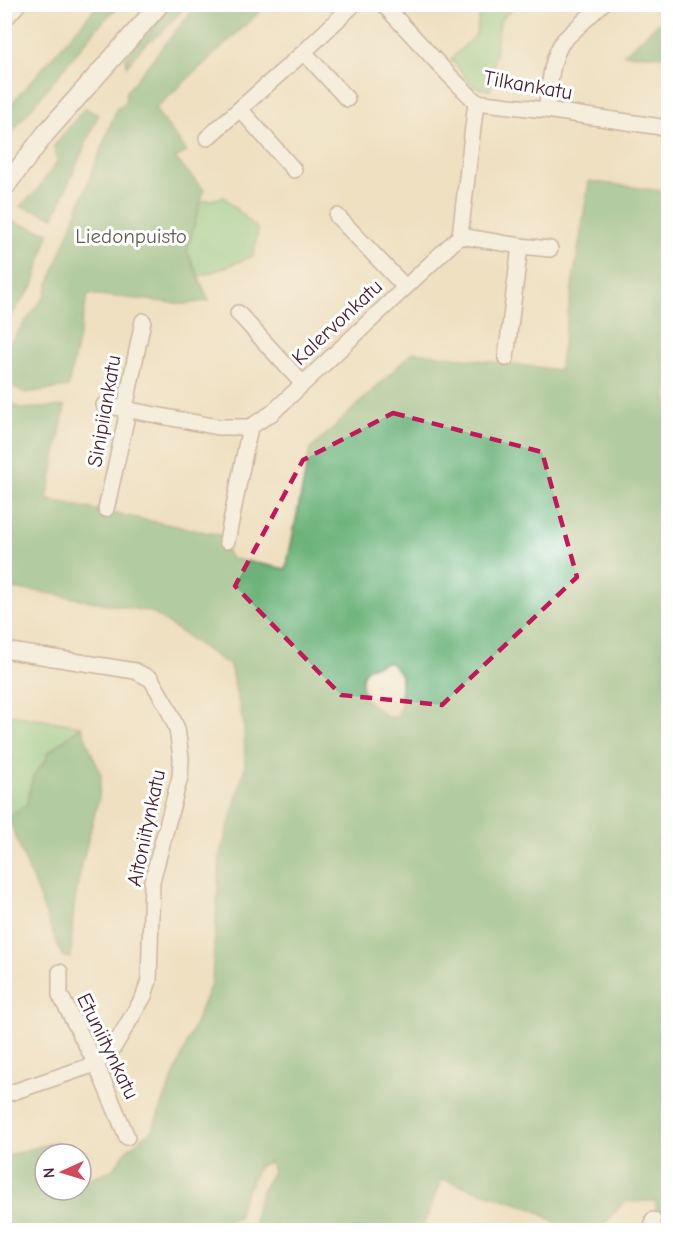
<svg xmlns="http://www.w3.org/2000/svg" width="673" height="1235" font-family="'Comic Neue',sans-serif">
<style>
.green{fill:#85d08e;stroke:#68785c;stroke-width:1.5}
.forest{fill:#6cb279;stroke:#5b6852;stroke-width:1.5;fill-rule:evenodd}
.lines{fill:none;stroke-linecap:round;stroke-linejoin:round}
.minor-casing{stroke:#9c8076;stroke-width:18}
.major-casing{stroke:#9c8076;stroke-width:21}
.minor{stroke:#fff;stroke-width:15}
.major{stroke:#fff;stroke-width:18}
.marked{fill:none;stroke:#c2185b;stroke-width:4.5;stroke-dasharray:12 8;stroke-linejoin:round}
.labels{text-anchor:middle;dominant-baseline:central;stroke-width:6;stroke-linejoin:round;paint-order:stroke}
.street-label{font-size:21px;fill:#4a1f2b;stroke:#fff}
.park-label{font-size:21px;fill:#5f5d4e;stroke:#fff}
</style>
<rect width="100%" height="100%" fill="#fff"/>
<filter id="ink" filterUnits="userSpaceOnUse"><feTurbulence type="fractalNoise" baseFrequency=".0167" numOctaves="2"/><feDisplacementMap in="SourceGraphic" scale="12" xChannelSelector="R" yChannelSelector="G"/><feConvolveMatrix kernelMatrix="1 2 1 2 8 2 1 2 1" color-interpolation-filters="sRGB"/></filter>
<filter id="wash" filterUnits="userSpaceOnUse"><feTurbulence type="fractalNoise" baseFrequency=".008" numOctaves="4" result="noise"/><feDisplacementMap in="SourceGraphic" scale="24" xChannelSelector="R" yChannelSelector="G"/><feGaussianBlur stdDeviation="1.35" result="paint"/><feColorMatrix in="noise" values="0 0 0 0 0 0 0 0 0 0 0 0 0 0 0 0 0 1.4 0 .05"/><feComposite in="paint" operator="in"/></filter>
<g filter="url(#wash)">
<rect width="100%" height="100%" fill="#efe0c1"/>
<!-- green -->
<path class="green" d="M473 5H517L500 20 490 90 474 87 451 59 476 35 480 12Z
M224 197 258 230 253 256 218 270 199 276 187 251 200 202Z
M4 714 81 726 47 753V759L33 776 27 804 8 817 4 808Z"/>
<!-- forest -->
<path class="forest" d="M98 5H119L97 28 5 140V111Z
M173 5H187L163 31 143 46 127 66 125 58Z
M197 5H267L155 109 187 152 175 158 204 190 187 251 209 301 185 304 88 294 68 387 26 393 9 385 5 378V349L44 297 117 108 125 103 126 92Z
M668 15V56L624 54Z
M85 108 98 115 54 217 20 206 36 192 57 162 54 146Z
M589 181 668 192V1230H657L656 1201 624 1202 599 1230H568L533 1209 442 1179 423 1227 427 1230H255C253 1208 261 1190 273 1172L270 1162 259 1166 240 1205 239 1217 221 1223 220 1230H5V1156L56 1142 60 1154H45V1190H81V1181L112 1170 129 1148 152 1130 212 981 220 856 245 767 244 725 230 666 151 612 36 591 5 589V399L21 409 65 406 47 500 220 535 230 558 286 569 310 450 413 352 559 370ZM388 662 393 665 401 675V704L397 718 385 715 364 698C359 674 361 667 388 662Z
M8 220 49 233 33 286 5 323 4 225Z
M81 726 101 775 99 797 81 867 73 912 71 958 62 956 8 817 27 804 33 776 47 759V754Z"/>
</g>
<g filter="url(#ink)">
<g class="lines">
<!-- minor casing -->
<g class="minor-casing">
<path id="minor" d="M383 4 448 74 476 102 546 110 668 128
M4 20 18 4
M304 52 347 99
M240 109 294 170
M546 110C550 88 550 58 564 40L602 4
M207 138 304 52 354 4
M337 216 405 287
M460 236 520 246 506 358
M520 246 550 249
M238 313 302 383
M104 405 218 427H250L272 413 460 236 476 102
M106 509 126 420 125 409 143 321
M227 541 250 427
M4 650 135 671 151 679 168 708 177 729 181 758 180 777 152 881 149 980 144 996 112 1050 96 1064 4 1095
M60 972V995L96 1064 127 1137
M653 1230V1220"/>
</g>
<!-- major casing -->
<g class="major-casing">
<path id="major" d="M4 188 46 133 160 4"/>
</g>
<!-- minor -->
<use href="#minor" class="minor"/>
<!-- major -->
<use href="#major" class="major"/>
</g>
</g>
<!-- marked area -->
<path d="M0 0H673V1235H0ZM393 413 542 452 577 577 442 705 341 695 235 586 303 460Z" fill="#efe0c1" fill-opacity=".55" fill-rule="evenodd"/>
<path class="marked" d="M393 413 542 452 577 577 442 705 341 695 235 586 303 460Z"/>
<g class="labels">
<!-- street labels -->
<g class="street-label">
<text transform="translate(528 85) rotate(10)">Tilkankatu</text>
<text transform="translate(337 322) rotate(-43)">Kalervonkatu</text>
<text transform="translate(104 411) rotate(-80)">Sinipiiankatu</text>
<text transform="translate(146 828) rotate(-78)">Aitoniitynkatu</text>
<text transform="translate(108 1046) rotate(64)">Etuniitynkatu</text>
</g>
<!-- park labels -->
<g class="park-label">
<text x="131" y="236">Liedonpuisto</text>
</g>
</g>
<!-- margin -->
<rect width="673" height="1235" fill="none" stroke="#fff" stroke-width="24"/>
<!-- north arrow -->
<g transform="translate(63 1172) rotate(266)"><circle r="28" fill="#ffffff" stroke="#b7a5aa" stroke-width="1.5"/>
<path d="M0-4.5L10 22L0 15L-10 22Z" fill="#d1495b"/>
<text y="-9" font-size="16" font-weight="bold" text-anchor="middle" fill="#4a1f2b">N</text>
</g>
</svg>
